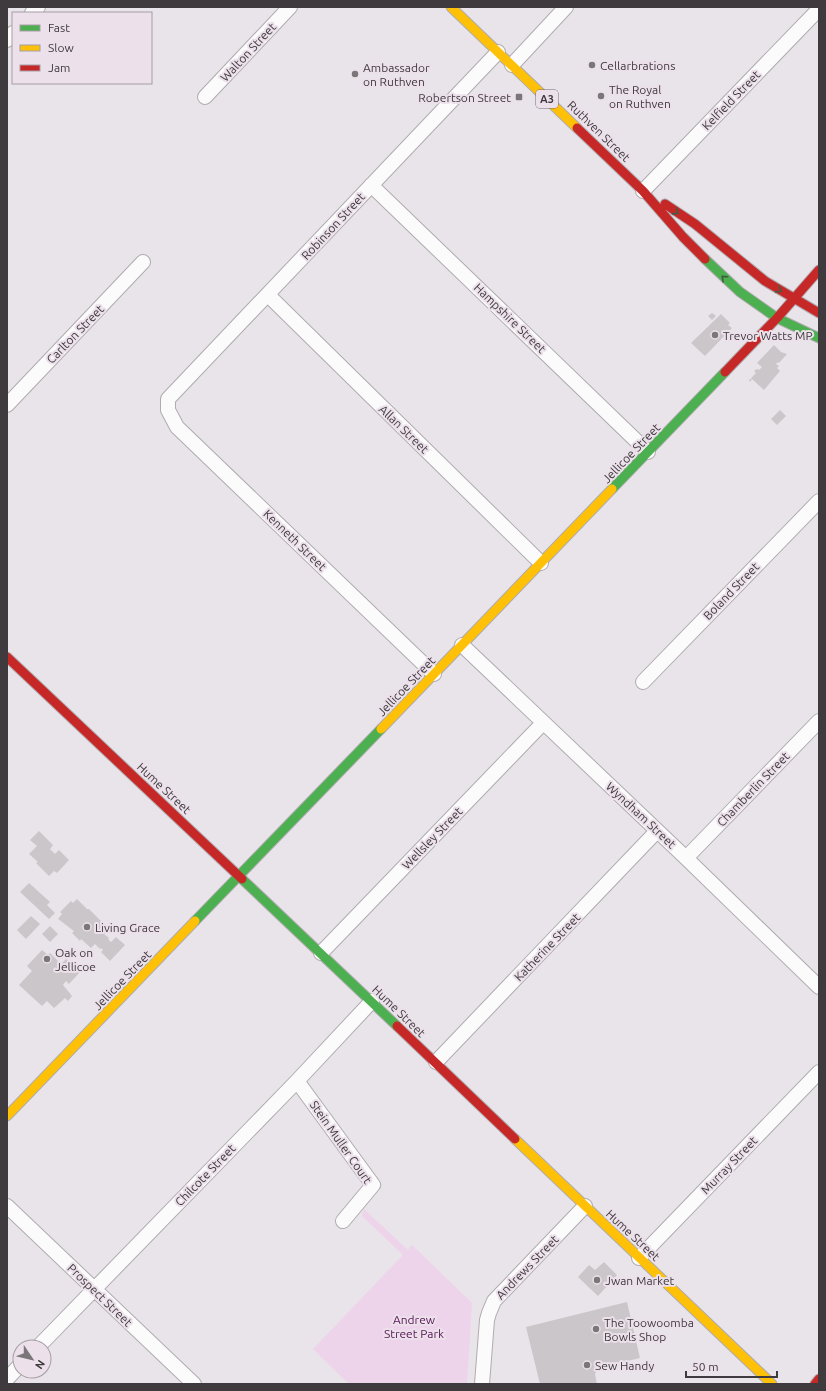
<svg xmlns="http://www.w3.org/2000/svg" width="826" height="1391" font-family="Ubuntu,sans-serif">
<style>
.green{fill:#eed4eb}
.building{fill:#cbc6ca}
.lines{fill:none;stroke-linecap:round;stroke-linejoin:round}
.street-casing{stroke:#afabaf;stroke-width:16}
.fast-casing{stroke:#afabaf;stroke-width:11}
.slow-casing{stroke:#afabaf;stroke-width:11}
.jam-casing{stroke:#afabaf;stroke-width:11}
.street{stroke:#fcfbfc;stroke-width:14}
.fast{stroke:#4caf50;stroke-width:9}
.slow{stroke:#ffc107;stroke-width:9}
.jam{stroke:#c62828;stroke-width:9}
.oneway{stroke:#425d43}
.poi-dot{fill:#7a767a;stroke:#ece1ea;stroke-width:1.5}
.labels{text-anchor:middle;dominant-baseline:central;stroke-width:4;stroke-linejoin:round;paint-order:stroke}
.shield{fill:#ece1ea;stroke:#726c72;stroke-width:1}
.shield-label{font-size:11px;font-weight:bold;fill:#3e3a3e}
.street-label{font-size:12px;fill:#3e3a3e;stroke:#ece1ea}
.poi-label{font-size:12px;fill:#3e3a3e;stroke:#ece1ea;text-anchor:start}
.park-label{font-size:12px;fill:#591456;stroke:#ece1ea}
</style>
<rect width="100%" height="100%" fill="#e9e4e9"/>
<!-- green -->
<path class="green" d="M364 1209 408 1250 412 1245 472 1303 467 1384H349L313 1349 403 1255 362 1216Z"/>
<!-- building -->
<path class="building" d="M712 313 716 316 712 320 708 316Z
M721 314 730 323 728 325 732 328 705 356 691 343Z
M774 345 781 352 787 354 779 363 778 362 776 364 779 366 777 368 780 371 764 390 752 379 750 382 749 380 750 379H752L751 378 756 373 754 371 757 369 759 370 762 367 757 363Z
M780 410 786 416 777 425 771 419Z
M39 831 53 845 50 849 55 854 59 850 69 860 57 873 54 871 49 876 36 863 38 862 29 854 37 846 30 840Z
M29 883 50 902 47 905 55 913 49 919 20 892Z
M77 899 87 909H89L101 921 100 922 108 930 104 934 109 938 108 939 111 942 116 937 125 945 110 961 101 952 103 950 101 948 100 949 95 944 91 948 81 939 80 941 72 933 74 931 58 919 62 914 60 912 71 901 73 903Z
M31 916 40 924 26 939 17 930Z
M50 926 58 934 50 942 42 934Z
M42 950 48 955 50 953 61 964 66 959 80 972 69 984 66 981 63 985 72 996 68 1001 65 998 54 1008 47 1001 42 1006 19 985 32 971 27 966Z
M604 1262 617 1275 598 1296 578 1277 589 1265 595 1270Z
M627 1302 640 1358 598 1368 595 1374 597 1384H540L526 1327Z"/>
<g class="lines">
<!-- street casing -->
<g class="street-casing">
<path id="street" d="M32 13 38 7
M7 40 13 33
M512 65 566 7
M205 97 290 7
M371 185 648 452
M643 191 819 9
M268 295 541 563
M7 405 143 262
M462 645 686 858 819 987
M434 674 177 427 168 410V399L498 52
M643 682 819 501
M686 858 819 721
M321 953 543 723
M436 1062 657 831
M297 1081 373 1185 343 1221
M7 1206 194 1384
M639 1258 819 1072
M38 1347 297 1081 372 1001
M7 1379 20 1365
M482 1384 487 1320 489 1313 494 1301 585 1206"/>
</g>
<!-- fast casing -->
<g class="fast-casing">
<path id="fast" d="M705 259 740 292 777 318 819 338
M612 489 725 372
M242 879 397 1026
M195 921 381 729"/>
</g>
<!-- slow casing -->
<g class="slow-casing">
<path id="slow" d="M451 7 577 128
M381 729 612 489
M7 1116 195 921
M515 1139 772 1384"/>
</g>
<!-- jam casing -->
<g class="jam-casing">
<path id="jam" d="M577 128 643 191 683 237 705 259
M665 204 695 224 765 281 819 313
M725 372 777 318 819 270
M7 657 242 879
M397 1026 515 1139
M815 1384 819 1379"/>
</g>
<!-- street -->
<use href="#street" class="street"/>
<!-- fast -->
<use href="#fast" class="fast"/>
<!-- slow -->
<use href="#slow" class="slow"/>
<!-- jam -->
<use href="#jam" class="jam"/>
</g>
<!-- one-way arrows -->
<defs><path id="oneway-chevron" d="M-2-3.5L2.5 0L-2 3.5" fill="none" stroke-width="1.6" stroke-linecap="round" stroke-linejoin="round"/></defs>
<g class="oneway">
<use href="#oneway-chevron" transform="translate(676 212) rotate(33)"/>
<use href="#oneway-chevron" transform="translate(724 278) rotate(-138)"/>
<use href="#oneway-chevron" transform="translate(779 290) rotate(32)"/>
</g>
<!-- markers -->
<g class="poi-dot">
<circle cx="592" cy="65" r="4"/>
<circle cx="355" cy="74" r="4"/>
<circle cx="601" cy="96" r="4"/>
<rect x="515" y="93" width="8" height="8" rx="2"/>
<circle cx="715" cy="335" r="4"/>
<circle cx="87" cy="927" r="4"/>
<circle cx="47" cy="959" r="4"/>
<circle cx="597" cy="1280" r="4"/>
<circle cx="596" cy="1329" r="4"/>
<circle cx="587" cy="1365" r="4"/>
</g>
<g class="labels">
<!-- shield labels -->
<rect class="shield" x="536" y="90" width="22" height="18" rx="3"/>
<g class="shield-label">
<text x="547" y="99">A3</text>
</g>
<!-- street labels -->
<g class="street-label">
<text transform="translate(248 52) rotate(-47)">Walton Street</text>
<text transform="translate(731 100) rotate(-46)">Kelfield Street</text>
<text transform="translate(599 131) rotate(44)">Ruthven Street</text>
<text transform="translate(333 226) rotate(-47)">Robinson Street</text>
<text transform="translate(510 318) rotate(44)">Hampshire Street</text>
<text transform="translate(75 334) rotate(-46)">Carlton Street</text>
<text transform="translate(404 429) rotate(44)">Allan Street</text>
<text transform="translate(631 453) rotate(-46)">Jellicoe Street</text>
<text transform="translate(295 540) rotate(44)">Kenneth Street</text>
<text transform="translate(731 591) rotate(-46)">Boland Street</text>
<text transform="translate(406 686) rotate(-46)">Jellicoe Street</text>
<text transform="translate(164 788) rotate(43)">Hume Street</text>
<text transform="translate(753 789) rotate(-46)">Chamberlin Street</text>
<text transform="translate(641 815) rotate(43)">Wyndham Street</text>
<text transform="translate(432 838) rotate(-46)">Wellsley Street</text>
<text transform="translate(547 947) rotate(-46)">Katherine Street</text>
<text transform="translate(122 980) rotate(-46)">Jellicoe Street</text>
<text transform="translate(399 1011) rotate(44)">Hume Street</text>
<text transform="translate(341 1142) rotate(55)">Stein Muller Court</text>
<text transform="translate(729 1165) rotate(-46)">Murray Street</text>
<text transform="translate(205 1175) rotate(-46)">Chilcote Street</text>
<text transform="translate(633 1235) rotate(43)">Hume Street</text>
<text transform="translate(527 1267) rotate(-46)">Andrews Street</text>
<text transform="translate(100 1295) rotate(44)">Prospect Street</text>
</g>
<!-- poi labels -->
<g class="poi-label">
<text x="600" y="65">Cellarbrations</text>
<text x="363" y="67">Ambassador<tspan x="363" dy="14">on Ruthven</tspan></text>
<text x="609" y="89">The Royal<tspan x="609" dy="14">on Ruthven</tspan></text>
<text x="511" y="97" text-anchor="end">Robertson Street</text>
<text x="723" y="335">Trevor Watts MP</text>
<text x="95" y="927">Living Grace</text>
<text x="55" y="952">Oak on<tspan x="55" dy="14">Jellicoe</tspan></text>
<text x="605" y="1280">Jwan Market</text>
<text x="604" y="1322">The Toowoomba<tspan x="604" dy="14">Bowls Shop</tspan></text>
<text x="595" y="1365">Sew Handy</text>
</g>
<!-- park labels -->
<g class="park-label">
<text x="414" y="1319">Andrew<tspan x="414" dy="14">Street Park</tspan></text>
</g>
</g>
<!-- border -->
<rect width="826" height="1391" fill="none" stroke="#3e3a3e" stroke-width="16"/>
<!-- legend -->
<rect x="12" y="12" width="140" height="72" fill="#ece1ea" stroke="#a69ea5"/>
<rect x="20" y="25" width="20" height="6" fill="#4caf50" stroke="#a69ea5"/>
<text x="48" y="32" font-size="12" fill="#3e3a3e">Fast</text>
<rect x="20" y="45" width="20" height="6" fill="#ffc107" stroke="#a69ea5"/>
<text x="48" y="52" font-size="12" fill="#3e3a3e">Slow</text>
<rect x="20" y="65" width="20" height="6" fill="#c62828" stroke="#a69ea5"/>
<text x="48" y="72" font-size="12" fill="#3e3a3e">Jam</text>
<!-- north arrow -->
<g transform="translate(32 1359) rotate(125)"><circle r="19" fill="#ece1ea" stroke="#a69ea5"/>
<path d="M0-3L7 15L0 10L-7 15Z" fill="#7a767a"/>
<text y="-6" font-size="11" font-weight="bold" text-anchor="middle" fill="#3e3a3e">N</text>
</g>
<!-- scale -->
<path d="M686 1371v6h91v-6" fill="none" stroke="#3e3a3e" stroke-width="2"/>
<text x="692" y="1371" font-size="12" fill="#3e3a3e" stroke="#ece1ea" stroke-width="3" paint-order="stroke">50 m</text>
</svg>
